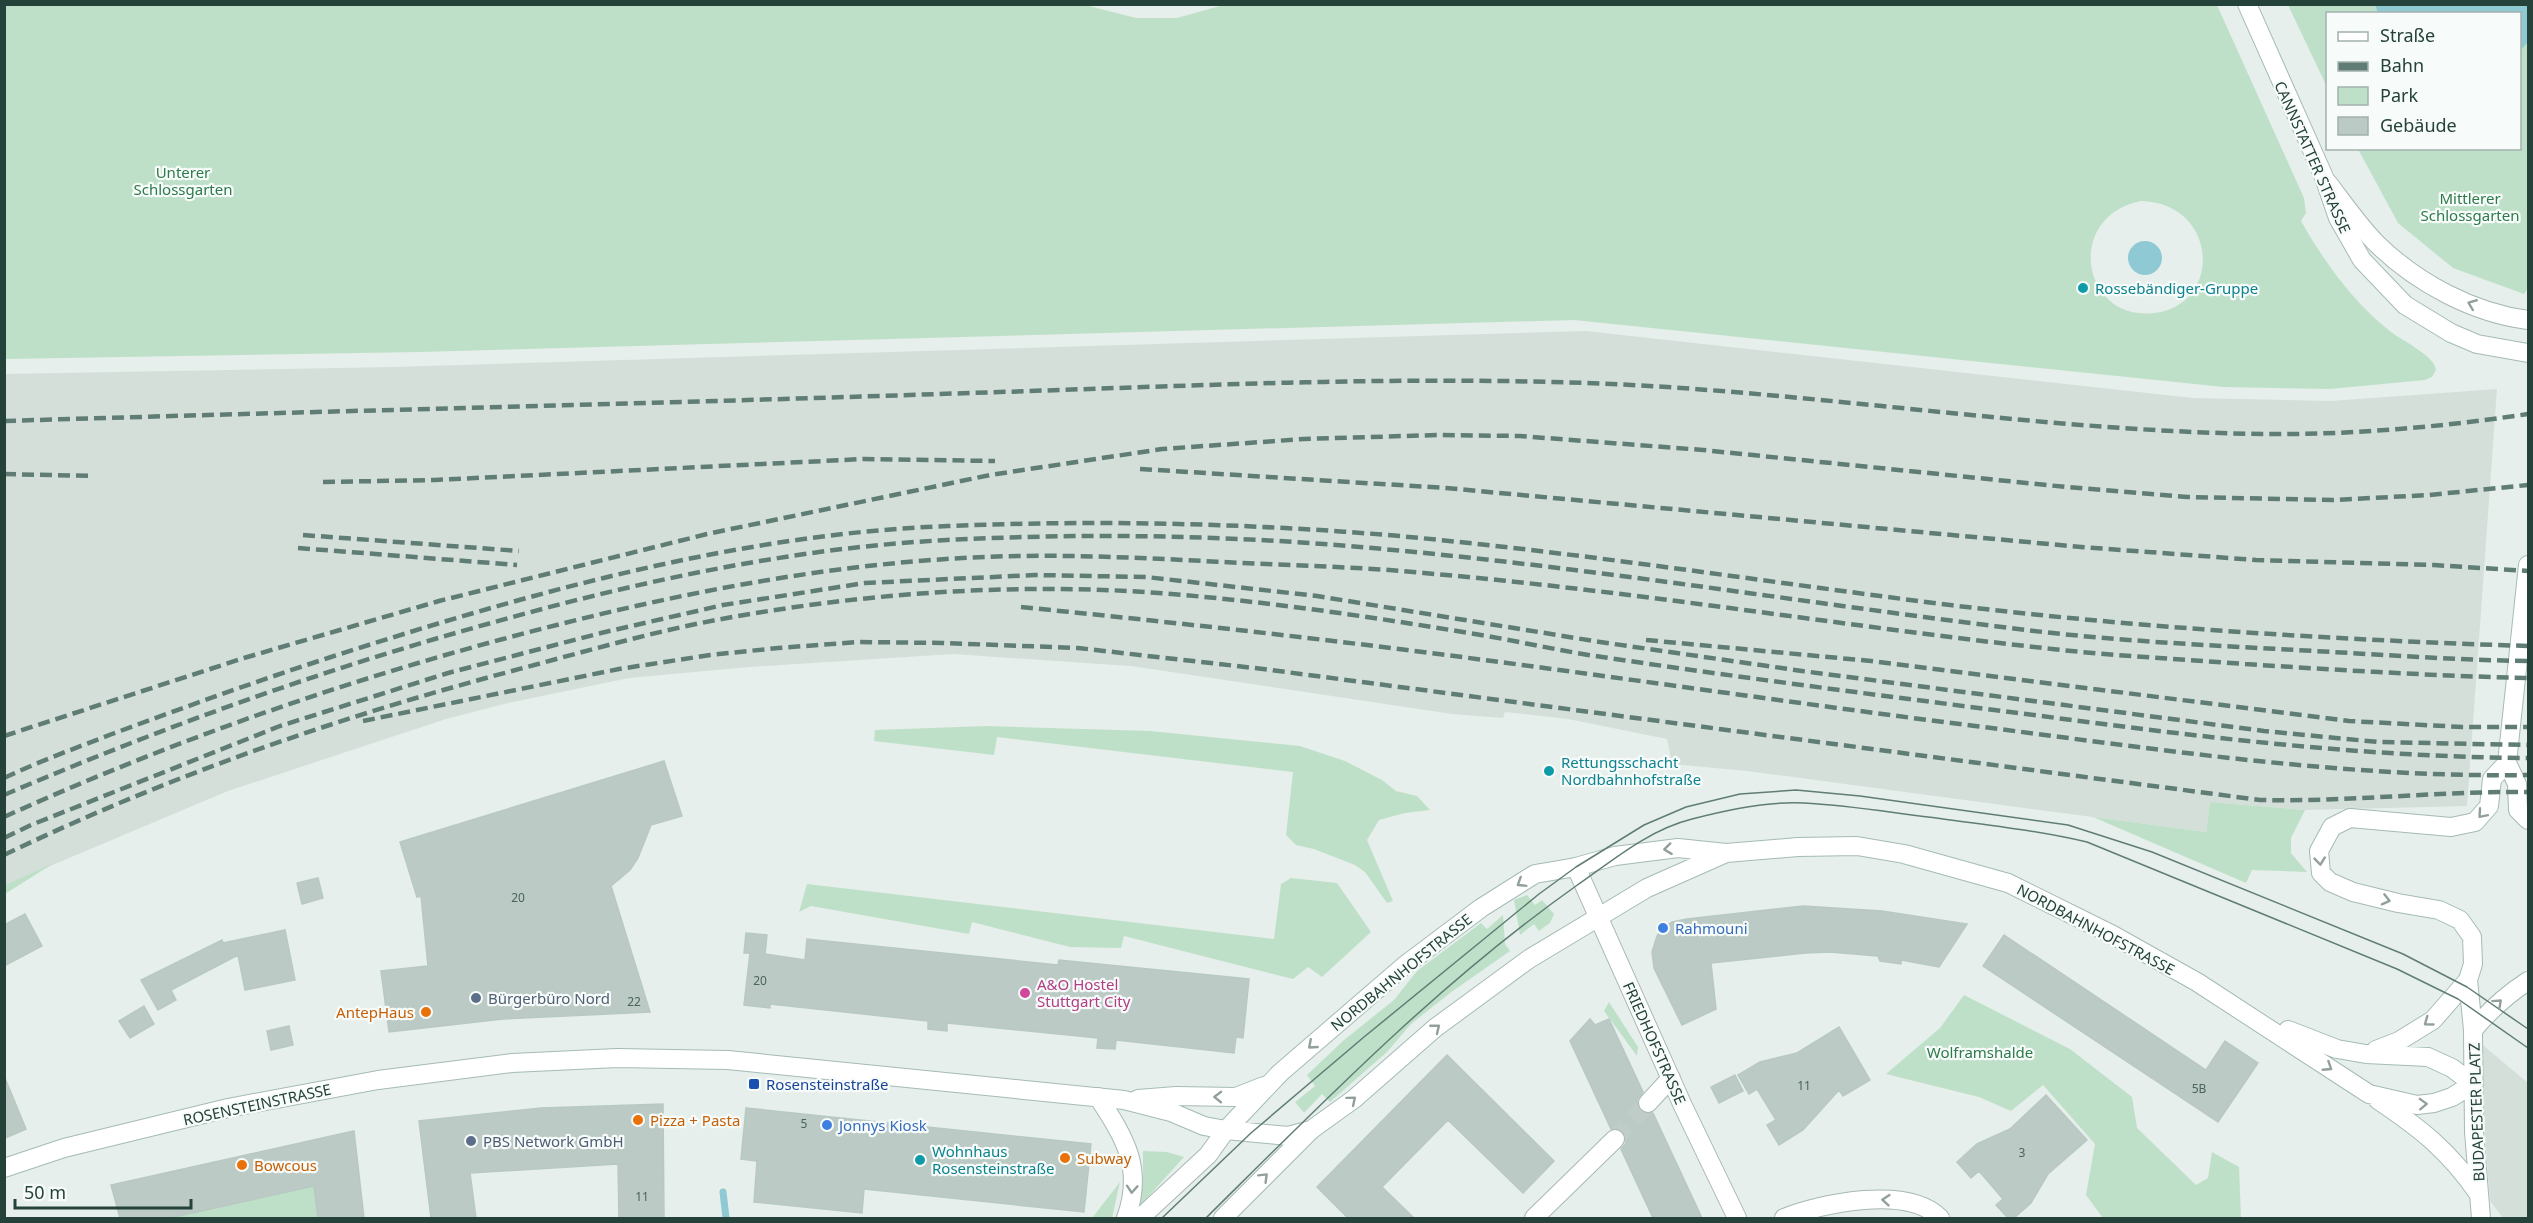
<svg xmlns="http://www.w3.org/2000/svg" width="2533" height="1223" font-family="'Noto Sans',sans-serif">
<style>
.built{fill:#d4dfda}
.green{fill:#bfe0c8;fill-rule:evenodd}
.water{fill:#8ec9d4}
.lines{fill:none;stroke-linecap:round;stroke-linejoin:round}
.stream{stroke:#8ec9d4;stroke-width:7}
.building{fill:#bbcac4;stroke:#b8c9c2;stroke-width:1.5}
.street-tunnel{stroke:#bfccc8;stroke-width:18;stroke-dasharray:18 9;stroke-linecap:butt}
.street-casing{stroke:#a8b8b2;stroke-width:20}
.secondary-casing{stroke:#a4bbb3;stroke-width:20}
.street{stroke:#fff;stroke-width:18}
.secondary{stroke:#fff;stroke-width:18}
.tram{stroke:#5f7d75;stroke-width:1.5}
.rail{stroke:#5f7d75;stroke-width:4.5;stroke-dasharray:12 6;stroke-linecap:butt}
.oneway{stroke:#92a09c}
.culture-dot{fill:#0f9aa8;stroke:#f7fbf9;stroke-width:2}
.shop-dot{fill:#3f7fe0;stroke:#f7fbf9;stroke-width:2}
.hotel-dot{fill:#d1479c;stroke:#f7fbf9;stroke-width:2}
.service-dot{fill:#5c6f8a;stroke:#f7fbf9;stroke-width:2}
.food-dot{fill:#e8710a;stroke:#f7fbf9;stroke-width:2}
.transit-dot{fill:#1a4fb4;stroke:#f7fbf9;stroke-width:2}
.labels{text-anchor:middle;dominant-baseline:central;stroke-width:4.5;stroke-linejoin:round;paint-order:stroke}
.number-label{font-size:12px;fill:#4a645c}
.street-label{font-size:15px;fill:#24423a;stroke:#f7fbf9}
.park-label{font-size:15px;fill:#2d7a4b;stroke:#f7fbf9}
.culture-label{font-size:15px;fill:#0d838f;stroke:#f7fbf9;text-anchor:start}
.shop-label{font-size:15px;fill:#366cbe;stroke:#f7fbf9;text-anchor:start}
.hotel-label{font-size:15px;fill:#b23c85;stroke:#f7fbf9;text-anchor:start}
.service-label{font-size:15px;fill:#4e5e75;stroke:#f7fbf9;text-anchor:start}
.food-label{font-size:15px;fill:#c56008;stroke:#f7fbf9;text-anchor:start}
.transit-label{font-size:15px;fill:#164399;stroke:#f7fbf9;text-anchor:start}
</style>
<rect width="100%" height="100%" fill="#e6efeb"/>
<!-- built -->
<path class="built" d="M1586 331 2193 398 2331 401 2497 389 2467 806 2305 810 2210 802 2206 832 1747 771 1672 764 1667 739 1568 719 1505 712 1503 718 1452 714 1131 666 953 654 749 667 629 678 508 703 446 719 228 791 5 885 4 374 393 367Z
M2478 1041 2528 1083V1218H2503L2490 1201Z"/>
<!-- green -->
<path class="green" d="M1038 5H1085L1136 18H1177L1227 4 2217 5 2304 198 2306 213 2301 221C2325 263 2353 302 2391 332 2403 341 2435 356 2436 370L2432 377 2425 380 2330 389 2224 387 1574 320 420 352 5 359V5ZM2141 201C2219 203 2223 305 2154 313 2081 322 2064 216 2141 201Z
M2288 5H2528V288L2524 294 2453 268 2398 223 2358 149 2520 148V14H2328L2327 87Z
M987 726 1150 731 1300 746 1345 761 1382 780 1396 791 1417 796 1430 810 1405 813 1379 820 1367 840 1393 901 1387 903 1365 872 1355 865 1314 849 1296 845 1286 835 1293 772 997 737 994 755 874 741 875 730Z
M2210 802 2305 810 2291 838V853L2307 872 2252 870 2246 883 2093 817 2206 832Z
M54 863 5 894V885Z
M1291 878 1337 883 1371 932 1322 977 1308 967 1293 979 1124 936 1121 948 1070 947 972 922 969 934 811 906 799 912 807 884 1274 939 1281 884Z
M1527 895 1535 905 1542 900 1554 914 1550 923 1539 931 1534 924 1520 935 1514 900Z
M1503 915 1505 944 1510 951 1450 993 1411 1024 1387 1052 1330 1102 1322 1094 1304 1113 1295 1102 1315 1086 1307 1075 1344 1040 1394 1000 1417 971 1481 923 1487 929Z
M1964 995 2070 1049 2132 1097 2137 1128 2196 1185 2208 1178 2212 1152 2239 1167 2241 1218H2103L2086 1195 2095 1144 2043 1085 2011 1111 1979 1097 1886 1074 1940 1028Z
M1609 1002 1638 1047 1637 1056 1604 1011Z
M1143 1151 1167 1152 1184 1157 1137 1209 1143 1178Z
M1120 1182 1112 1218H1092Z
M314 1186 318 1218H169Z"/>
<!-- water -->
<path class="water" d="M2375 5H2528V42L2520 51V14L2378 13Z
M2128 258a17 17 0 1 1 34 0a17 17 0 1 1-34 0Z"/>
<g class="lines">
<!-- stream -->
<path class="stream" d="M723 1192 726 1218"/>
</g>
<!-- building -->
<path class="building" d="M664 761 682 816 651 825 638 858 630 870 611 886 650 1012 503 1019 389 1032 381 971 428 966 421 896 417 897 400 842Z
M318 878 323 898 302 904 297 883Z
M1803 906 1882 911 1967 924 1939 967 1901 960V964L1880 961 1878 956 1830 952 1805 953 1711 963 1716 1009 1682 1025 1654 968 1652 952 1657 936 1663 928 1672 922 1687 919Z
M25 914 42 946 4 966V925Z
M285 930 295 980 245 990 238 955 171 990 176 1000 158 1010 141 980 222 940 223 943Z
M746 933 767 935 765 954 805 960 807 939 1058 965 1059 960 1249 979 1243 1038 1236 1037 1234 1053 1116 1040 1115 1049 1097 1048 1098 1038 947 1023V1031L928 1029V1021L770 1004V1008L744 1005 750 953H744Z
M2004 935 2206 1070 2225 1041 2258 1063 2218 1122 1983 966Z
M144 1006 154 1024 130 1038 119 1021Z
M1590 1019 1595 1025 1609 1019 1643 1092 1637 1100 1638 1107 1645 1114 1653 1113 1702 1218H1653L1621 1149 1626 1143V1136L1619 1128 1611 1129 1570 1041Z
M289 1026 293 1045 271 1050 267 1031Z
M1839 1027 1870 1080 1843 1096 1839 1090 1803 1130 1779 1145 1767 1125 1776 1120 1757 1089 1749 1094 1738 1075 1760 1062 1797 1053Z
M1447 1055 1554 1161 1523 1193 1448 1120 1382 1187 1414 1218H1348L1317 1187Z
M1735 1075 1743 1091 1719 1103 1711 1087Z
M5 1078 26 1129 5 1138Z
M2046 1095 2087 1140 2048 1174 2031 1203 2014 1218H2008L1996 1205 2003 1199 1979 1171 1971 1178 1957 1162 1977 1144 2010 1129Z
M663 1104 664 1218H619L618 1164 470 1173 476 1218H431L419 1121 541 1108Z
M746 1108 1091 1144 1084 1212 864 1189 862 1213 754 1202 757 1161 741 1159Z
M354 1131 364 1218H318L314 1186 170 1218H120L111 1185Z"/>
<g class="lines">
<!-- street-tunnel -->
<path class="street-tunnel" d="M1615 1139 1648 1103"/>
<!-- street casing -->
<g class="street-casing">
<path id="street" d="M2328 183C2344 204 2359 226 2377 244 2417 283 2473 313 2528 320
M1576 867 1683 1106 1737 1218
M1098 1097C1125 1138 1144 1169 1126 1218
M1648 1103 1671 1078
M1140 1218 1208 1155 1226 1130
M1223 1218 1311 1130
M1534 1218 1615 1139
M1784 1218C1822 1203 1908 1185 1940 1218"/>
</g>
<!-- secondary casing -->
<g class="secondary-casing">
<path id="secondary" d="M2247 4 2324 177 2338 218 2362 260 2405 305 2451 333 2477 344 2528 353
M2528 565 2507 763 2517 784 2518 810 2528 820
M2288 1030 2337 1049 2366 1054 2428 1057 2452 1068 2473 1084
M2473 1030C2490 1010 2506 995 2528 981
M2376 1050 2399 1041 2433 1020 2468 980
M1138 1099 1176 1096 1236 1097 1264 1086
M2378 1100C2421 1129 2448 1150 2478 1193
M1226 1130 1280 1073 1404 966 1481 908 1535 874 1576 867 1615 856 1678 848 1726 853 1798 847 1857 846 1904 854 2008 883 2113 935 2197 982 2369 1094 2417 1105 2434 1103 2452 1097 2473 1084
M4 1168 64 1148 228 1108 378 1080 512 1063 617 1058 728 1060 1124 1100 1171 1112 1204 1126 1226 1130 1288 1136 1311 1130 1354 1099 1435 1028 1529 959 1647 888 1726 853
M2481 1218 2474 1132 2473 1030 2468 980 2473 964 2472 937 2460 920 2439 910 2398 903 2353 892 2330 882 2321 873 2319 851 2332 827 2350 818 2451 827 2475 822 2489 806 2492 779 2507 763"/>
</g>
<!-- street -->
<use href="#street" class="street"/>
<!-- secondary -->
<use href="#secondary" class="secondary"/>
<!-- tram -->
<path class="tram" d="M1162 1218 1251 1133 1364 1037 1539 894 1576 867 1644 825 1686 807 1740 794 1796 790 1860 796 2068 825 2152 852 2403 954 2467 987 2528 1029
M1206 1218C1324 1101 1439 983 1576 886 1612 861 1648 830 1692 819 1726 810 1769 801 1804 803 1846 805 1887 812 1928 817 1981 824 2035 830 2087 842L2397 969 2458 999 2528 1048"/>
<!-- rail -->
<path class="rail" d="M4 421C326 411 648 404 969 393 1164 387 1358 377 1553 382 1791 387 2026 431 2263 434 2351 435 2441 427 2528 414
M1140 469 1446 488 2081 547 2256 560 2434 565 2528 571
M4 474 94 476
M323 482 435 480 864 459 995 461
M303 535 519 551
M298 548 517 565
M1021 607C1150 620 1279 634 1407 650 1597 674 1785 702 1975 726 2158 749 2343 778 2528 775
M1646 640 1871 661 2349 721 2462 727H2528
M363 721 619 669 710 655 778 648 859 642 943 643 1078 648 1263 669 2260 800C2350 802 2439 791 2528 792
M4 736 244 658 439 601 707 534 990 475 1162 449 1304 439 1438 435 1520 436 1703 450 2066 487 2187 497 2333 500 2429 495 2528 485
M4 778C40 761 76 748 112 734 185 707 257 681 331 657 530 593 737 534 948 526 1098 520 1249 523 1399 536 1583 553 1766 582 1950 605 2141 628 2336 640 2528 646
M4 795C163 727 324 669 491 623 640 581 792 548 947 540 1084 533 1224 535 1360 547 1583 566 1804 603 2026 630 2116 641 2206 645 2296 650 2374 654 2451 660 2528 661
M4 817C165 744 332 685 503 639 648 600 795 569 946 559 1045 552 1144 558 1243 563 1303 566 1364 567 1424 573 1634 591 1842 626 2052 649 2116 656 2180 659 2245 664 2339 670 2434 676 2528 678
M4 838 31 825 280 726 448 673 601 633 723 605 865 583 1035 575 1146 577 1317 596 1600 642 1802 671 2264 731 2378 742 2528 745
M4 855C172 774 348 714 527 667 590 650 653 632 716 620 851 595 991 584 1128 591 1245 598 1360 615 1475 634 1518 641 1560 651 1602 657 1743 678 1885 696 2026 714 2193 736 2359 757 2528 758"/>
</g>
<!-- one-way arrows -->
<defs><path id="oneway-chevron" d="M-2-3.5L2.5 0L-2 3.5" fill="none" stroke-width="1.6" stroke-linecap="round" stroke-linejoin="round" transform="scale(1.5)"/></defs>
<g class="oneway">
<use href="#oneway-chevron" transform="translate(2472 304) rotate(-158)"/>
<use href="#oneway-chevron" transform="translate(2482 814) rotate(131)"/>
<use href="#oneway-chevron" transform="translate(1668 849) rotate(173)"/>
<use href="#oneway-chevron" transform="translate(2320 861) rotate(84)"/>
<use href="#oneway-chevron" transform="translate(1521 883) rotate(148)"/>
<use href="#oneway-chevron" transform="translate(2386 900) rotate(14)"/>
<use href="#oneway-chevron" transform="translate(2498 1003) rotate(-42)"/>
<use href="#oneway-chevron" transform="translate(2428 1022) rotate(144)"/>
<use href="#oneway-chevron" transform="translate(1436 1028) rotate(-39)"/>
<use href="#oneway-chevron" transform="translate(1312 1045) rotate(139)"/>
<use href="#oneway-chevron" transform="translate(2328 1067) rotate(33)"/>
<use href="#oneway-chevron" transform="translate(1218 1097) rotate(-179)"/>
<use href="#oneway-chevron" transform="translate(1352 1100) rotate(-40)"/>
<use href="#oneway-chevron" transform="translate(2423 1104) rotate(-2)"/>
<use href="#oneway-chevron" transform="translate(1264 1177) rotate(-45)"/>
<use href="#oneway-chevron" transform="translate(1132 1189) rotate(94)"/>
<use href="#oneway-chevron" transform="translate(1886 1200) rotate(-175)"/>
</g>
<!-- markers -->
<g class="culture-dot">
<circle cx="2083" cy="288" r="6"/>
<circle cx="1549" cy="771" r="6"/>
<circle cx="920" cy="1160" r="6"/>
</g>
<g class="shop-dot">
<circle cx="1663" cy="928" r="6"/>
<circle cx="827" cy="1125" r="6"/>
</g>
<circle class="hotel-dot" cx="1025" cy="993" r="6"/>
<g class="service-dot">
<circle cx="476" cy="998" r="6"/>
<circle cx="471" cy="1141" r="6"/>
</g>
<g class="food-dot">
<circle cx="426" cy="1012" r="6"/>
<circle cx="638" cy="1120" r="6"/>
<circle cx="1065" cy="1158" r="6"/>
<circle cx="242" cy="1165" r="6"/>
</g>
<rect class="transit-dot" x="748" y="1078" width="12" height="12" rx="3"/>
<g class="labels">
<!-- number labels -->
<g class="number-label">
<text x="518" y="897">20</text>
<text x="760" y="980">20</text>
<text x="634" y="1001">22</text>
<text x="1804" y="1085">11</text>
<text x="2199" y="1088">5B</text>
<text x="804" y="1123">5</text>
<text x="2022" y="1152">3</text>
<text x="642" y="1196">11</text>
</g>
<!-- street labels -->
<g class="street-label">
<text transform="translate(2313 157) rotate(66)">CANNSTATTER STRASSE</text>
<text transform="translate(2096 929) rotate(28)">NORDBAHNHOFSTRASSE</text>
<text transform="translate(1401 972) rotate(-39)">NORDBAHNHOFSTRASSE</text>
<text transform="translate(1655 1043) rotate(66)">FRIEDHOFSTRASSE</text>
<text transform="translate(257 1104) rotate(-12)">ROSENSTEINSTRASSE</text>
<text transform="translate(2476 1112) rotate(-92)">BUDAPESTER PLATZ</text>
</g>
<!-- park labels -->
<g class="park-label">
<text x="183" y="172">Unterer<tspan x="183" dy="17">Schlossgarten</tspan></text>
<text x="2470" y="198">Mittlerer<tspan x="2470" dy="17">Schlossgarten</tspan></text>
<text x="1980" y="1052">Wolframshalde</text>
</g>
<!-- culture labels -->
<g class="culture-label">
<text x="2095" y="288">Rossebändiger-Gruppe</text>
<text x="1561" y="762">Rettungsschacht<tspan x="1561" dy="17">Nordbahnhofstraße</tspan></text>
<text x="932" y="1151">Wohnhaus<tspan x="932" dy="17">Rosensteinstraße</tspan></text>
</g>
<!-- shop labels -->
<g class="shop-label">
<text x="1675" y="928">Rahmouni</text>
<text x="839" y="1125">Jonnys Kiosk</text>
</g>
<!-- hotel labels -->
<g class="hotel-label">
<text x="1037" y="984">A&amp;O Hostel<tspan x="1037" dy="17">Stuttgart City</tspan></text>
</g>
<!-- service labels -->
<g class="service-label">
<text x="488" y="998">Bürgerbüro Nord</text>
<text x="483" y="1141">PBS Network GmbH</text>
</g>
<!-- food labels -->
<g class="food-label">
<text x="414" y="1012" text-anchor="end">AntepHaus</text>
<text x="650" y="1120">Pizza + Pasta</text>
<text x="1077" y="1158">Subway</text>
<text x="254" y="1165">Bowcous</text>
</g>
<!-- transit labels -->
<g class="transit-label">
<text x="766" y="1084">Rosensteinstraße</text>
</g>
</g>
<!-- border -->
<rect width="2533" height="1223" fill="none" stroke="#24423a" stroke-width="12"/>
<!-- legend -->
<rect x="2326" y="12" width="195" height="138" fill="#f7fbf9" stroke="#a3b1ad" stroke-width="1.5"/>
<rect x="2338" y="32" width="30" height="9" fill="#ffffff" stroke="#a3b1ad" stroke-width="1.5"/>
<text x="2380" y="42" font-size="18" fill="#24423a">Straße</text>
<rect x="2338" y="62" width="30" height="9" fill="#5f7d75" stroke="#a3b1ad" stroke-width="1.5"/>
<text x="2380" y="72" font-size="18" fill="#24423a">Bahn</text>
<rect x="2338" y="87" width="30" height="18" fill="#bfe0c8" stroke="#a3b1ad" stroke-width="1.5"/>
<text x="2380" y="102" font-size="18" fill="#24423a">Park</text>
<rect x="2338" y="117" width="30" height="18" fill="#bbcac4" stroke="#a3b1ad" stroke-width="1.5"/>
<text x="2380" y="132" font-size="18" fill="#24423a">Gebäude</text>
<!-- scale -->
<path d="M15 1199v9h176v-9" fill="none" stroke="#24423a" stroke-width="3"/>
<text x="24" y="1199" font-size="18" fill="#24423a" stroke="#f7fbf9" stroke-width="4.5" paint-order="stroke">50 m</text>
</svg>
